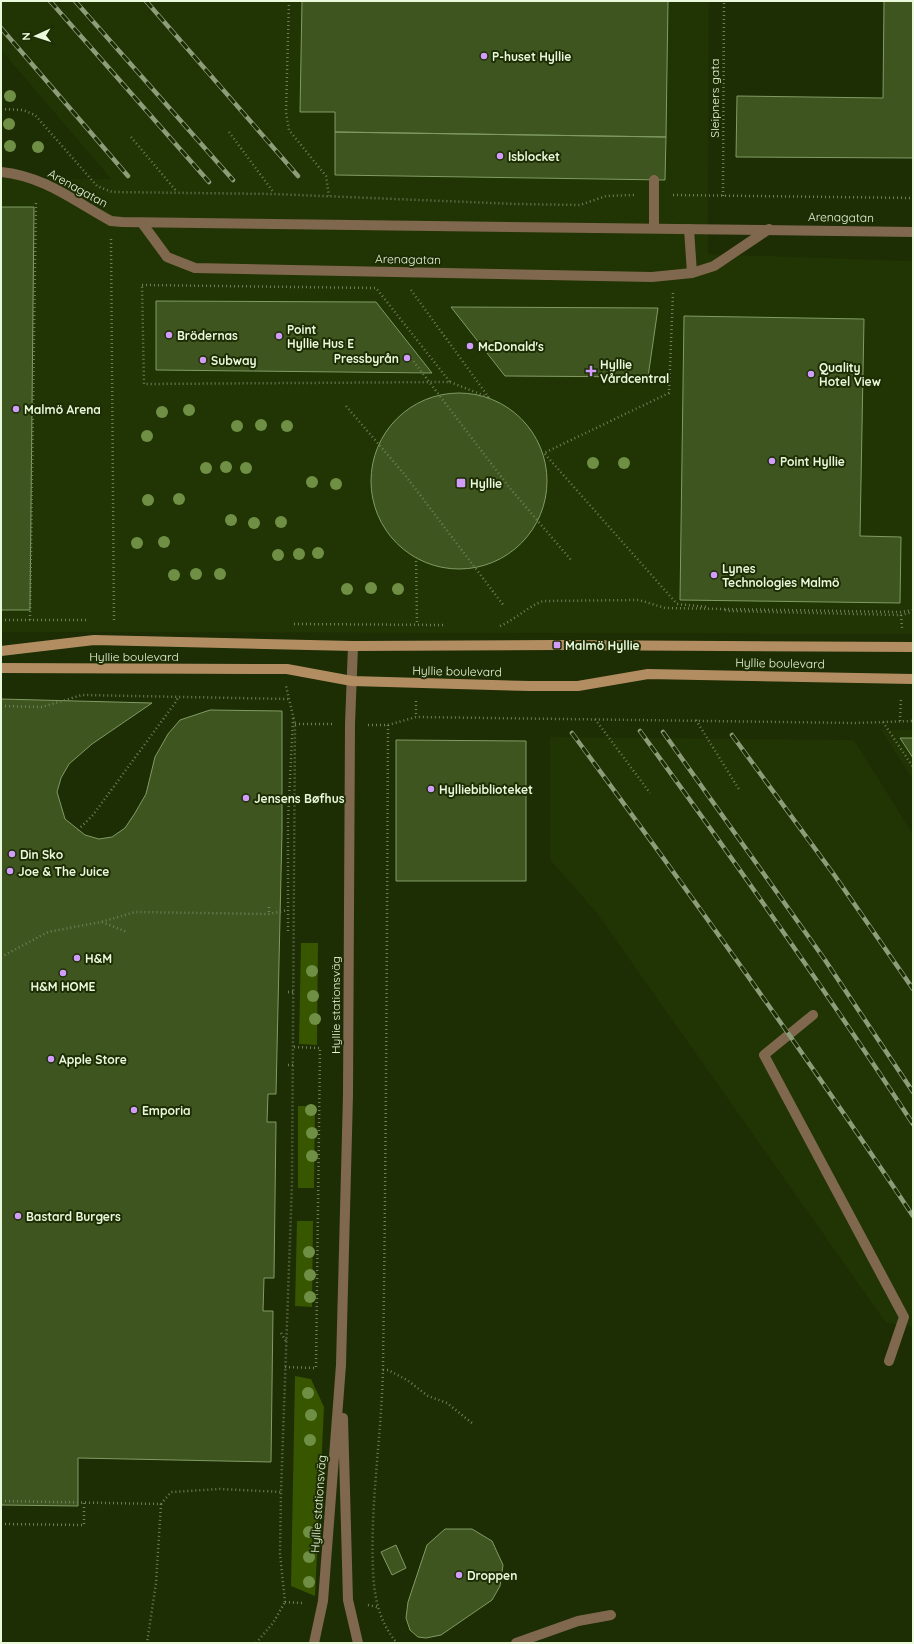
<svg xmlns="http://www.w3.org/2000/svg" width="914" height="1644" font-family="Quicksand,sans-serif">
<style>
.built{fill:#213403}
.green{fill:#385500}
.building{fill:#3e551f;stroke:#819b64}
.lines{fill:none;stroke-linecap:round;stroke-linejoin:round}
.path{stroke:#6f7f5a;stroke-width:2.5;stroke-dasharray:1 3;stroke-linecap:butt}
.lane{stroke:#80684e;stroke-width:10}
.street{stroke:#80684e;stroke-width:10}
.secondary{stroke:#b38d62;stroke-width:10}
.rail-casing{stroke:#8d9d7a;stroke-width:4.5}
.rail{stroke:#1d2d04;stroke-width:3;stroke-dasharray:9;stroke-linecap:butt}
.tree{fill:#6f8f45}
.poi-dot{fill:#d29cfd;stroke:#1d2d04;stroke-width:1.5}
.labels{text-anchor:middle;dominant-baseline:central;stroke-width:4;stroke-linejoin:round;paint-order:stroke}
.poi-label{font-size:12px;font-weight:bold;fill:#eaf9dc;stroke:#1d2d04;text-anchor:start}
.street-label{font-size:12px;fill:#eaf9dc;stroke:#1d2d04}
</style>
<rect width="100%" height="100%" fill="#1d2d04"/>
<!-- built -->
<path class="built" d="M1 1H709L708 254 913 261V634L1 632V178L111 179 1 50Z
M881 730H913V780Z
M550 737 854 740 913 834V1330L910 1326 886 1323 596 912 550 860Z"/>
<!-- green -->
<path class="green" d="M301 943H318L317 1045 299 1044Z
M298 1106H315L314 1188H298Z
M297 1221H313L312 1307 295 1306Z
M295 1376 311 1379 324 1407 315 1596 291 1586Z"/>
<!-- building -->
<path class="building" d="M302 1H668L666 137 335 132V112H300Z
M884 1H913V158L736 157 737 96 883 98Z
M335 132 666 137 665 180 335 175Z
M1 207H34L30 610H1Z
M156 301 376 302 432 373 156 370Z
M451 307 658 308 648 377 505 376Z
M684 316 864 319 860 536 901 537 900 603 680 600Z
M371 481a88 88 0 1 1 176 0a88 88 0 1 1-176 0Z
M1 699 152 703 92 744 69 764 61 778 57 792 65 819 85 835 99 839 112 837 125 828 135 813 146 794 155 757 168 734 180 720 210 710 282 711V831L276 1094H268L267 1122H276L274 1278H264L263 1311H273L271 1462 78 1458V1506L1 1505Z
M900 738H913V758Z
M396 740 526 741V881H396Z
M445 1529H472L492 1541 503 1565 500 1586 492 1600 441 1635 426 1638 418 1637 410 1630 406 1618 408 1602 427 1545Z
M396 1545 406 1568 392 1575 381 1552Z"/>
<g class="lines">
<!-- path -->
<path class="path" d="M289 1 286 112 289 130 326 176 329 196
M1 109 23 110 35 115 97 186 112 192 274 194 516 204 580 205 606 196 636 195
M229 132 274 193
M131 137 177 192
M673 195 913 198
M723 196 724 1
M111 239 114 620
M142 285 376 288 450 382 144 384Z
M411 290 490 399
M673 293 669 393 544 453 677 604 708 607
M411 358 509 487 571 560
M450 382 490 398
M346 406 405 475 504 606
M416 557 417 624
M725 610 728 611 901 615 913 612
M901 615 902 628
M1 620H89
M30 620 36 200
M294 624 443 625
M500 626C516 619 527 607 543 601L639 600 665 608 900 612 913 610
M416 701V717
M1 706 42 707 82 695 289 699
M595 719 650 793
M696 720 740 791
M900 721 901 697
M883 722 913 767
M295 724H333
M368 725H388L416 717 855 723 913 721
M388 725C387 939 386 1152 383 1366 382 1434 370 1502 373 1570 374 1597 379 1622 397 1643
M78 830 93 815 175 703 179 696
M269 907V914
M102 922 127 932
M288 931V821L293 717
M1 957 48 932 101 922 135 912 269 914 288 910
M288 992H294
M288 1065H294
M281 1333 286 1341
M285 1367 316 1368 320 1048 294 1047
M383 1370H388L407 1380 428 1396 447 1403 472 1423
M1 1501 161 1504 156 1583 147 1643
M161 1504 171 1492 220 1489 281 1492
M1 1524 84 1525V1503
M285 1602 280 1554 281 1492 292 1183 295 724 286 686
M285 1602 303 1603
M368 1605 377 1607
M256 1643 273 1623 285 1602"/>
<!-- lane -->
<path class="lane" d="M654 180V228
M142 223 167 257 195 268 652 277 692 273 714 266 769 229
M689 229 692 273
M813 1015 764 1055 904 1317 889 1361"/>
<!-- street -->
<path class="street" d="M1 172C44 176 74 201 111 221L122 222 913 232
M343 1418 348 1600 358 1643
M314 1643 323 1601 341 1365 348 1095 350 724 353 646
M516 1643 578 1621 611 1615"/>
<!-- secondary -->
<path class="secondary" d="M1 651 94 640 353 646 557 645 913 647
M1 668 287 669 352 681 530 686H578L648 674 913 679"/>
<!-- rail casing -->
<g class="rail-casing">
<path id="rail" d="M50 1 209 182
M75 1 233 180
M146 1 298 176
M1 28 128 176
M640 731C734 860 826 991 913 1124
M663 732 825 960 913 1092
M572 733C689 892 804 1052 913 1216
M732 735 835 876 913 989"/>
</g>
<!-- rail -->
<use href="#rail" class="rail"/>
</g>
<!-- trees -->
<g class="tree">
<circle cx="10" cy="96" r="6"/>
<circle cx="9" cy="124" r="6"/>
<circle cx="10" cy="146" r="6"/>
<circle cx="38" cy="147" r="6"/>
<circle cx="189" cy="410" r="6"/>
<circle cx="162" cy="412" r="6"/>
<circle cx="261" cy="425" r="6"/>
<circle cx="237" cy="426" r="6"/>
<circle cx="287" cy="426" r="6"/>
<circle cx="147" cy="436" r="6"/>
<circle cx="593" cy="463" r="6"/>
<circle cx="624" cy="463" r="6"/>
<circle cx="226" cy="467" r="6"/>
<circle cx="206" cy="468" r="6"/>
<circle cx="246" cy="468" r="6"/>
<circle cx="312" cy="482" r="6"/>
<circle cx="336" cy="484" r="6"/>
<circle cx="179" cy="499" r="6"/>
<circle cx="148" cy="500" r="6"/>
<circle cx="231" cy="520" r="6"/>
<circle cx="281" cy="522" r="6"/>
<circle cx="254" cy="523" r="6"/>
<circle cx="164" cy="542" r="6"/>
<circle cx="137" cy="543" r="6"/>
<circle cx="318" cy="553" r="6"/>
<circle cx="299" cy="554" r="6"/>
<circle cx="278" cy="555" r="6"/>
<circle cx="196" cy="574" r="6"/>
<circle cx="220" cy="574" r="6"/>
<circle cx="174" cy="575" r="6"/>
<circle cx="371" cy="588" r="6"/>
<circle cx="347" cy="589" r="6"/>
<circle cx="398" cy="589" r="6"/>
<circle cx="312" cy="971" r="6"/>
<circle cx="313" cy="996" r="6"/>
<circle cx="315" cy="1019" r="6"/>
<circle cx="311" cy="1110" r="6"/>
<circle cx="312" cy="1133" r="6"/>
<circle cx="312" cy="1156" r="6"/>
<circle cx="309" cy="1252" r="6"/>
<circle cx="310" cy="1275" r="6"/>
<circle cx="310" cy="1297" r="6"/>
<circle cx="308" cy="1393" r="6"/>
<circle cx="311" cy="1415" r="6"/>
<circle cx="310" cy="1440" r="6"/>
<circle cx="309" cy="1532" r="6"/>
<circle cx="309" cy="1557" r="6"/>
<circle cx="309" cy="1582" r="6"/>
</g>
<!-- markers -->
<g class="poi-dot">
<circle cx="484" cy="56" r="4"/>
<circle cx="500" cy="156" r="4"/>
<circle cx="169" cy="335" r="4"/>
<circle cx="279" cy="336" r="4"/>
<circle cx="470" cy="346" r="4"/>
<circle cx="407" cy="358" r="4"/>
<circle cx="203" cy="360" r="4"/>
<path d="M589 365h4v4h4v4h-4v4h-4v-4h-4v-4h4z"/>
<circle cx="811" cy="374" r="4"/>
<circle cx="16" cy="409" r="4"/>
<circle cx="772" cy="461" r="4"/>
<rect x="456" y="478" width="10" height="10" rx="2"/>
<circle cx="714" cy="575" r="4"/>
<rect x="553" y="641" width="8" height="8" rx="2"/>
<circle cx="431" cy="789" r="4"/>
<circle cx="246" cy="798" r="4"/>
<circle cx="12" cy="854" r="4"/>
<circle cx="10" cy="871" r="4"/>
<circle cx="77" cy="958" r="4"/>
<circle cx="63" cy="973" r="4"/>
<circle cx="51" cy="1059" r="4"/>
<circle cx="134" cy="1110" r="4"/>
<circle cx="18" cy="1216" r="4"/>
<circle cx="459" cy="1575" r="4"/>
</g>
<g class="labels">
<!-- poi labels -->
<g class="poi-label">
<text x="492" y="56">P-huset Hyllie</text>
<text x="508" y="156">Isblocket</text>
<text x="287" y="329">Point<tspan x="287" dy="14">Hyllie Hus E</tspan></text>
<text x="177" y="335">Brödernas</text>
<text x="478" y="346">McDonald's</text>
<text x="399" y="358" text-anchor="end">Pressbyrån</text>
<text x="211" y="360">Subway</text>
<text x="600" y="364">Hyllie<tspan x="600" dy="14">Vårdcentral</tspan></text>
<text x="819" y="367">Quality<tspan x="819" dy="14">Hotel View</tspan></text>
<text x="24" y="409">Malmö Arena</text>
<text x="780" y="461">Point Hyllie</text>
<text x="470" y="483">Hyllie</text>
<text x="722" y="568">Lynes<tspan x="722" dy="14">Technologies Malmö</tspan></text>
<text x="565" y="645">Malmö Hyllie</text>
<text x="439" y="789">Hylliebiblioteket</text>
<text x="254" y="798">Jensens Bøfhus</text>
<text x="20" y="854">Din Sko</text>
<text x="18" y="871">Joe &amp; The Juice</text>
<text x="85" y="958">H&amp;M</text>
<text x="63" y="986" text-anchor="middle">H&amp;M HOME</text>
<text x="59" y="1059">Apple Store</text>
<text x="142" y="1110">Emporia</text>
<text x="26" y="1216">Bastard Burgers</text>
<text x="467" y="1575">Droppen</text>
</g>
<!-- street labels -->
<g class="street-label">
<text transform="translate(714 98) rotate(-90)">Sleipners gata</text>
<text transform="translate(78 188) rotate(29)">Arenagatan</text>
<text transform="translate(841 217) rotate(1)">Arenagatan</text>
<text transform="translate(408 259) rotate(1)">Arenagatan</text>
<text x="134" y="656">Hyllie boulevard</text>
<text transform="translate(780 663) rotate(1)">Hyllie boulevard</text>
<text transform="translate(457 671) rotate(1)">Hyllie boulevard</text>
<text transform="translate(335 1005) rotate(-90)">Hyllie stationsväg</text>
<text transform="translate(318 1504) rotate(-86)">Hyllie stationsväg</text>
</g>
</g>
<!-- border -->
<rect width="914" height="1644" fill="none" stroke="#eaf9dc" stroke-width="4"/>
<!-- north arrow -->
<g transform="translate(36 36) rotate(267)" stroke="#1d2d04" stroke-width="3" paint-order="stroke">
<path d="M0-3L7 15L0 10L-7 15Z" fill="#eaf9dc"/>
<text y="-6" font-size="11" font-weight="bold" text-anchor="middle" fill="#eaf9dc">N</text>
</g>
</svg>
